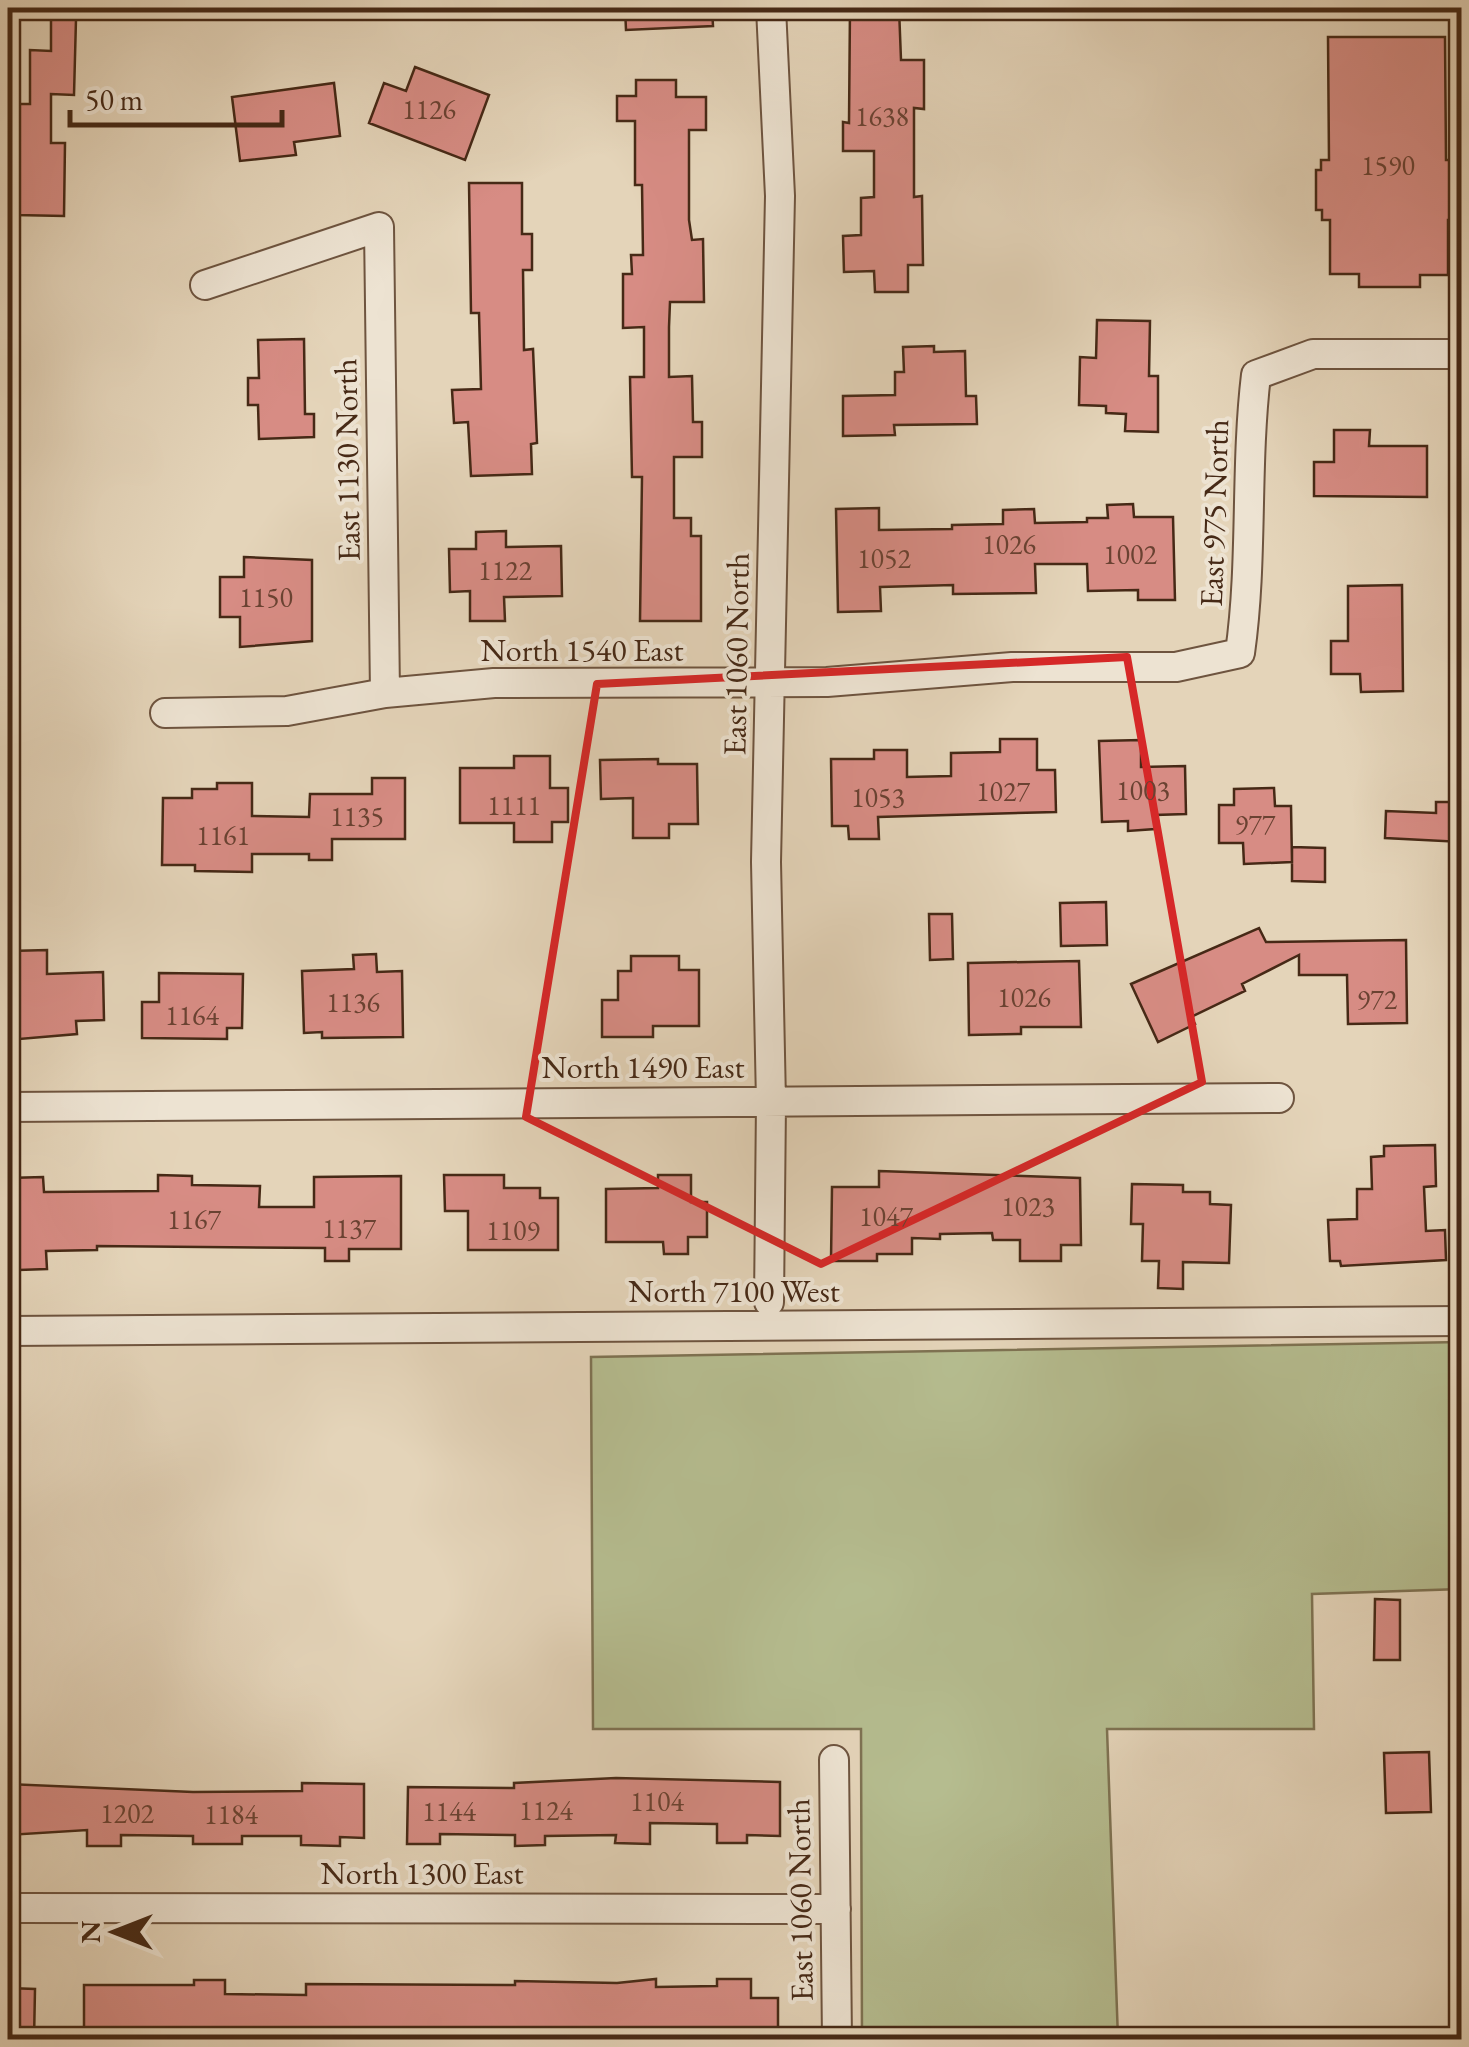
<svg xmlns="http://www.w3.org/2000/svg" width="1469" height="2047" font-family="'EB Garamond',serif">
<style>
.green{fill:#b5bc8f;stroke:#7e7252;stroke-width:2.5}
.building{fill:#d78c84;stroke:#462916;stroke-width:2.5}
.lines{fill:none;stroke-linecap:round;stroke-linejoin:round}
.street-casing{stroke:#6e543f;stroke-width:32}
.street{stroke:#ede3d2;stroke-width:28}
.marked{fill:none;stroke:#d62828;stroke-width:8;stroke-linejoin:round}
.labels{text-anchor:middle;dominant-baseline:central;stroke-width:8;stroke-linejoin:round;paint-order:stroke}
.number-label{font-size:28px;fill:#6a4232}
.street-label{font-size:32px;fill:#462916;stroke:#ede3d2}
</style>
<rect width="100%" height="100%" fill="#e4d4b9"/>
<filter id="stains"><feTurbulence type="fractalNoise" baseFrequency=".002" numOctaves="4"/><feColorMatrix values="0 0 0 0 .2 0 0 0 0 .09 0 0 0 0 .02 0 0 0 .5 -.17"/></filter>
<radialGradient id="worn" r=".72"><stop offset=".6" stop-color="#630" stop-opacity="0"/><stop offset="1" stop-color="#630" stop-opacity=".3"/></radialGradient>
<!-- green -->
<path class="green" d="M1461 1342V1589L1312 1594 1314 1729H1107L1118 2039H862L861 1729H593L591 1357Z"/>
<!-- building -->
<path class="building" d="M625 8H712L713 26 626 30Z
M850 8H899L901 60H924V109L914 108V197L922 196 923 265H908V292H875L874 271 844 272 843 236 861 235V198L874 197V151H843V122L849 123Z
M51 19H76L74 95 51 94V143H65L64 216 16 215 17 104H30V50L51 51Z
M1328 37H1445L1446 160H1455V170H1459V210L1456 220H1448V275H1420V287H1359V274H1330V220H1322V210H1316V170H1321V160H1329Z
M415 67 489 95 465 160 369 123 384 83 406 91Z
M636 80H676V97H706V130H689V220L692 240 703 239 704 302H670L669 327V377L692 376 693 422H702V457H674V518H691V536H701V621H640L642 477H632L630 377H644V327L623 328V274H632L631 255H643L642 185H635V121H617V96H636Z
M334 83 340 136 294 142 296 155 240 161 232 97Z
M469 183H522V234H532V270H523L524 350 533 349 537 443 531 444 532 474 471 476 468 422 454 423 452 390 481 389 479 313H471Z
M1097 320 1150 321 1149 376H1158V432L1125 431 1126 414 1106 413V406L1079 405 1080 357 1096 358Z
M304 339 305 414H314V437L259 439 258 405H248V378H259L258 340Z
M934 346V352L965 351 966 396H976L977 424 894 425 895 435 843 436V396L895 395V372H904L903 347Z
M1334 430H1370L1369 446H1427V497L1314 496V462H1334Z
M1133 504 1134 517H1173L1175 600H1138V590L1088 591 1087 564H1035L1036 593 953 594V585L880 587 881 611 838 612 836 509 879 508V530L952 529V525L1003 524V510L1034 509 1035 523 1087 522V518H1108L1107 505Z
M506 531V547L561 546 562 596 504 597 505 621H470V591L450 592 449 549H476V532Z
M244 557 312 560V641L240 647V617H220V577H244Z
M1402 585 1403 691 1361 692 1360 674H1331V641H1348V586Z
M1000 739H1037V770H1055L1056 812 878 817 879 839H849L848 826H832L831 759H874V750H907V777L951 776V753L1000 752Z
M1141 740V767L1185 766 1186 814 1155 815V829L1128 831V821L1102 822 1099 741Z
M514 756H550V788H568V822H552V842H514V823H460V768H514Z
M658 759V764H697L698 824H669V838H633V798L601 799 600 760Z
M372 778H405V839H332V860H309V854H252V872L195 871V865H162L163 798H192V789H217V783H252V816L309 817 310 794H372Z
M1274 788 1275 806H1291L1292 862 1244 864 1243 843H1219V805H1234V789Z
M1436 802H1462V842L1385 838 1386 811 1436 813Z
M1292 847 1325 848V882L1292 881Z
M1106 902 1107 945 1061 946 1060 903Z
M929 914H952L953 959 930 960Z
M1259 928 1266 942 1406 940 1407 1023 1348 1024 1347 975H1299V955L1242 984 1245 991 1191 1017 1195 1024 1158 1042 1131 984Z
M47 950V974L103 972 104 1020 76 1021 77 1034 8 1040 10 951Z
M376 954 377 972 402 971 403 1037 322 1038V1032L304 1033 302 971 354 969 353 955Z
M631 956H679V970H699V1026H653V1037H602V1000H618V971H631Z
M1079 961 1081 1027H1021V1034L969 1035 968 963Z
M159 973 243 974 242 1028H227V1039L142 1038V1002H159Z
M1435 1145 1436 1186 1424 1187 1426 1231 1445 1230 1446 1260 1341 1266 1340 1261H1330L1328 1220 1357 1219V1189H1372L1371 1157 1384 1156V1146Z
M879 1171 1080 1178 1081 1245H1061V1261H1020V1240H993L992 1233 940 1234V1239L912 1238V1254H877V1261H831L832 1187H879Z
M158 1175 192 1176V1185L260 1186 259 1207H314V1177L401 1176V1249H349V1261H325V1248L97 1246V1250L46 1251 47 1269 19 1270 18 1248H8V1178L43 1177 44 1192 158 1191Z
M444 1175H504V1188H540V1198H558V1250H468V1211H445Z
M658 1175H691V1202H707V1237H688V1254H664L663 1242H606V1189L658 1188Z
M1132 1184 1183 1185V1192H1210V1204L1231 1205 1229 1263 1183 1262V1289L1158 1288 1159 1261H1142L1143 1224H1131Z
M1375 1599 1400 1600V1660H1374Z
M1429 1752 1431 1812 1386 1813 1384 1753Z
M616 1778 780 1782V1836L747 1835V1843H717V1824L650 1823V1844L615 1843 616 1835 545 1836V1845L515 1846V1835L440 1834V1844H407L408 1787 514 1788V1783Z
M302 1783 364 1784V1838L340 1837V1846L301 1845V1836H242V1844H193V1836L121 1835V1846H87V1830L8 1835V1784L193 1792 302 1791Z
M656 1979V1987L717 1986V1979H751V1998H778V2038L619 2040V2031L556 2029V2040H513L514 2034H454V2040L84 2035V1985H194V1980H225V1994L306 1995V1984L515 1985V1981L617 1983Z
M8 1988 35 1989 34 2040H8Z"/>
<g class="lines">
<!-- street casing -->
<g class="street-casing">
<path id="street" d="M205 285 379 227 385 693
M165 713 287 711 385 693 494 683 827 682 1012 667H1176L1240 653C1253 561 1245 468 1256 375L1313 354H1462
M8 1107 1279 1098
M769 1302 771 1102 766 862 780 196 771 8
M8 1331 1462 1321
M834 1760 837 2040
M8 1908 836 1909"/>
</g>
<!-- street -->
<use href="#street" class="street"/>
</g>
<!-- marked area -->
<path class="marked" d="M1127 657 1202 1082 821 1264 526 1117 597 684Z"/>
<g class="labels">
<!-- number labels -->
<g class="number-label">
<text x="429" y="109">1126</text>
<text x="882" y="116">1638</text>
<text x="1388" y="165">1590</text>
<text x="1009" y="544">1026</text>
<text x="1130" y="554">1002</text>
<text x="884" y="558">1052</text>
<text x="505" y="570">1122</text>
<text x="266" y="597">1150</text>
<text x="1143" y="790">1003</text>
<text x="1003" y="791">1027</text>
<text x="878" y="797">1053</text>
<text x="514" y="805">1111</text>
<text x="357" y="816">1135</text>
<text x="1255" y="824">977</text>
<text x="223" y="835">1161</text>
<text x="1024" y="997">1026</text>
<text x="1377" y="999">972</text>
<text x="353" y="1002">1136</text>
<text x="192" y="1015">1164</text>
<text x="1028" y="1206">1023</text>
<text x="886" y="1216">1047</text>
<text x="194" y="1219">1167</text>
<text x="349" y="1228">1137</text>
<text x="513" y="1230">1109</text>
<text x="657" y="1801">1104</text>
<text x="546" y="1810">1124</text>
<text x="449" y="1811">1144</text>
<text x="127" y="1813">1202</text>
<text x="231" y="1814">1184</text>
</g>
<!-- street labels -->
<g class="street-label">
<text transform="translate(347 460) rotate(-91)">East 1130 North</text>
<text transform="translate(1214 513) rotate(-88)">East 975 North</text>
<text x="582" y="650">North 1540 East</text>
<text transform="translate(736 654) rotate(-89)">East 1060 North</text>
<text x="643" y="1067">North 1490 East</text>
<text x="734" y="1291">North 7100 West</text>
<text x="422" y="1873">North 1300 East</text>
<text transform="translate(800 1900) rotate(-91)">East 1060 North</text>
</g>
</g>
<!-- margin -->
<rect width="1469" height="2047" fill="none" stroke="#e4d4b9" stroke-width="40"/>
<rect x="10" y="10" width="1449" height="2027" fill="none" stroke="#462916" stroke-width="5"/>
<rect x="20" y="20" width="1429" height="2007" fill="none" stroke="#462916" stroke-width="2.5"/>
<!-- north arrow -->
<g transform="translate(115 1932) rotate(270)" stroke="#ede3d2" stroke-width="8" paint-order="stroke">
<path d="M0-8L18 38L0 25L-18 38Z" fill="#462916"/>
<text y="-15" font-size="28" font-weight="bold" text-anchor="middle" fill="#462916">N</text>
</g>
<!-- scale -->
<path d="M70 110v15h212v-15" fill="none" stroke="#462916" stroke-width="5"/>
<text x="85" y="110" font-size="30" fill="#462916" stroke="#ede3d2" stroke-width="8" paint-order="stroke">50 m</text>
<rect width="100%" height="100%" filter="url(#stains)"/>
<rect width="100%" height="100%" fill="url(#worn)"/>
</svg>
